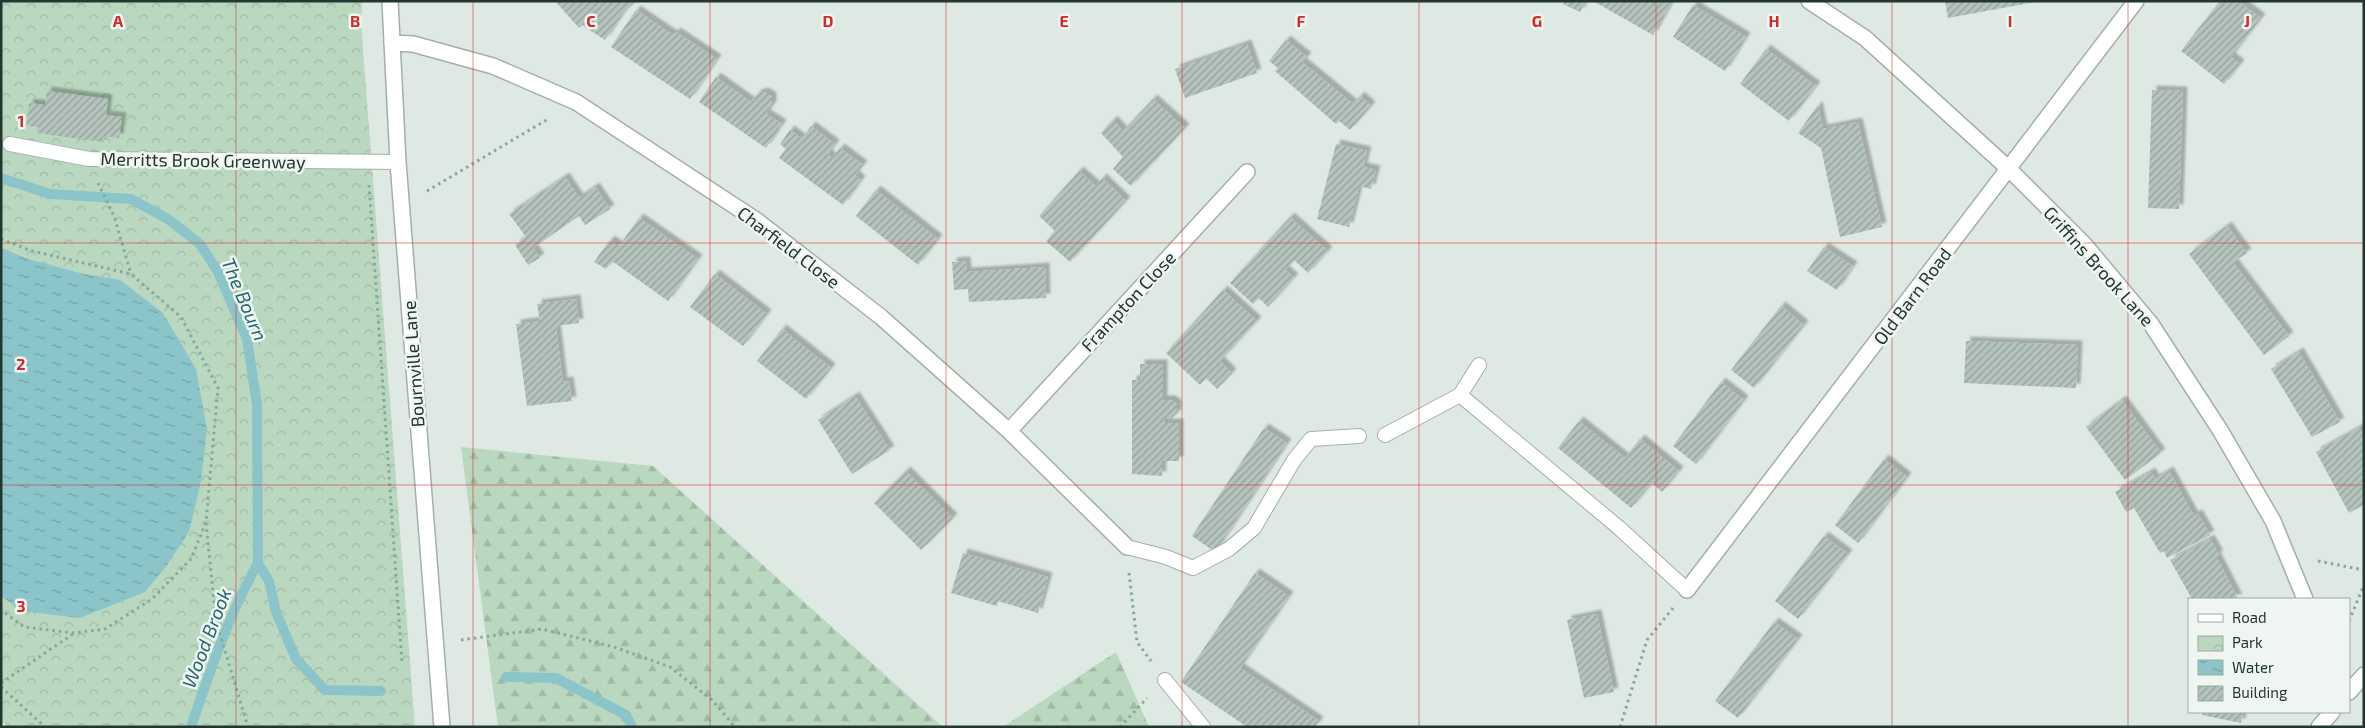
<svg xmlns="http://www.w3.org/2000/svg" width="2365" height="728" font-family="'Exo 2',sans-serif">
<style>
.forest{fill:url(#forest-firs)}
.park{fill:url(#park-crowns)}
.water{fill:url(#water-ripples)}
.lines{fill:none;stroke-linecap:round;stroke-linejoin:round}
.stream{stroke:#8cc5c9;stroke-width:10}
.building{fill:url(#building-hatch);filter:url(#shadow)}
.service-casing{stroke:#a3b0aa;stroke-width:16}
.minor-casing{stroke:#a3b0aa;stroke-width:18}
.tertiary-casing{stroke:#a3b0aa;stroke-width:18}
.path{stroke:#83a99a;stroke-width:3;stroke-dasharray:2.5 4;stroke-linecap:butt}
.service{stroke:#fff;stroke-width:14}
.minor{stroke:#fff;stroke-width:15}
.tertiary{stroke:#fff;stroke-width:15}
.grid{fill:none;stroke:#d62828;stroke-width:1;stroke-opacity:0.55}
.labels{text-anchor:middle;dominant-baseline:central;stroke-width:5;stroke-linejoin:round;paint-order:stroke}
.street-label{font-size:18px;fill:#223730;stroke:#eff6f2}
.water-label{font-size:19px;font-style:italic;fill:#23676d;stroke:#eff6f2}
.grid-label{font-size:16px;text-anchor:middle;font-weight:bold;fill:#d62828;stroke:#eff6f2;stroke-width:5;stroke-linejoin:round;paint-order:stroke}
</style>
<defs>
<pattern id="forest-firs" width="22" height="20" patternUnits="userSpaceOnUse" patternTransform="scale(1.25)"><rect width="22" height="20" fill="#bad8c0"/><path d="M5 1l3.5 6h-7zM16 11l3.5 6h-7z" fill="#a0baa5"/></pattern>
<pattern id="park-crowns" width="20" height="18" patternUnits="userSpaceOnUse" patternTransform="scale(1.25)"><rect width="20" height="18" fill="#bad8c0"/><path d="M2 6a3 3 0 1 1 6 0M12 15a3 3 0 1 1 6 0" fill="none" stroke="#a0baa5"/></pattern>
<pattern id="water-ripples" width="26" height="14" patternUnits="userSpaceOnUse" patternTransform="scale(1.25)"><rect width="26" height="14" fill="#8cc5c9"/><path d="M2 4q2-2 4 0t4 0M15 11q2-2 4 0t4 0" fill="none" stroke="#72a1a4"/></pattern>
<pattern id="building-hatch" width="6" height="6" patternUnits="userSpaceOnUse" patternTransform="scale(1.25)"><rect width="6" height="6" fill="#b5c3bd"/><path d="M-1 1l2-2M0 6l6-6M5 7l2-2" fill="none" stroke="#939f9a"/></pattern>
<filter id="shadow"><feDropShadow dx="4.5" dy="-4.5" stdDeviation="1" flood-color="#0004"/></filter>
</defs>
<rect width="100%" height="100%" fill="#dfe9e4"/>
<!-- forest -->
<path class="forest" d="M461 447 653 466 943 727H498Z
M1116 652 1149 727H1003Z"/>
<!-- park -->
<path class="park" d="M1 1H362L361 23 415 727H9L1 721Z"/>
<!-- water -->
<path class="water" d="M1 248 28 259 80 273 120 280 163 313 196 369 207 429 201 481 189 532 165 568 145 592 80 618 22 611 1 596Z"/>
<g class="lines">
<!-- stream -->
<path class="stream" d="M1 178 50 194 131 199 168 219 200 244 218 272 247 339 257 405 258 563 269 581 276 612 296 659 325 690 381 691
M506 677 556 678 626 715 632 727
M191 727C210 671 229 614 258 563"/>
</g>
<!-- building -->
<path class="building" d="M555 1H632L634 3 623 13 605 40 582 25 579 28Z
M1565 1H1586L1580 12 1563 4Z
M1593 1H1672L1653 35Z
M1945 1H2035V2L1948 18Z
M2220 1H2238L2261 18 2231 57 2240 64 2224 84 2181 51Z
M1693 5 1746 37 1725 71 1673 37Z
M636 10 673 35 676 32 717 59 690 99 611 47Z
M1286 40 1307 57 1302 62 1353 104 1360 96 1371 106 1350 130 1339 121 1336 124 1275 71 1278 68 1269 61Z
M1247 44 1257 73 1185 98 1175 69Z
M1766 49 1816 86 1789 121 1740 84Z
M716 77 751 102 757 94 764 92 772 97V105L766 114 782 124 766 148 699 102Z
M2152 90 2183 91 2179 209 2148 208Z
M47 91 108 99 106 115 122 117 119 138 103 136 102 142 37 133 38 127 26 126 29 103 45 105Z
M1153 99 1185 128 1131 186 1113 169 1123 157 1101 133 1113 120 1123 131Z
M1818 105 1823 129 1858 122 1882 227 1840 237 1821 148 1798 133Z
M811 126 835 144 828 154 832 158 840 148 863 165 855 175 861 180 843 205 779 158 786 149 780 144 790 130 802 139Z
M1336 144 1367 151 1363 167 1376 170 1371 189 1359 186 1349 227 1317 219Z
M1079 171 1096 186 1102 178 1126 201 1070 262 1046 241 1055 231 1039 216Z
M565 177 579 198 595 187 610 209 585 225 579 216 533 248 540 258 528 265 515 245 526 237 509 214Z
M876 190 938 239 918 265 856 216Z
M1290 217 1328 251 1308 273 1294 260 1285 270 1294 278 1268 307 1259 298 1253 304 1230 283Z
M639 218 698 259 668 301 612 261 606 269 594 262 610 240 619 246Z
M2227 226 2247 253 2233 262 2289 336 2264 355 2189 254Z
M1824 247 1853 266 1837 290 1807 271Z
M966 261 967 272 1045 267 1046 298 969 302 968 289 954 290 952 262Z
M715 274 767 314 743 346 690 307Z
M1223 290 1257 321 1220 361 1232 373 1217 389 1206 378 1200 385 1166 353Z
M576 299 579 323 556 326 563 382 569 381 572 401 527 406 516 324 540 321 537 304Z
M1781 306 1804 325 1754 388 1731 370Z
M782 329 831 368 806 399 757 361Z
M1966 341 2078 345 2076 388 1964 383Z
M2299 352 2340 422 2312 437 2271 369Z
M1140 364H1163V400H1171L1177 404V413L1171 419H1165V423H1179V461H1162V476L1132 474V380H1140Z
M1721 382 1744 400 1696 464 1673 446Z
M855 396 890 450 852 474 818 420Z
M2122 400 2161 453 2125 480 2086 427Z
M1579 421 1625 458 1640 439 1679 471 1662 492 1652 483 1631 508 1558 448Z
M1264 428 1287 443 1215 552 1192 536Z
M2359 428 2364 437V457L2361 459 2364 463V505L2349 513 2316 452Z
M1884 459 1907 477 1858 543 1835 525Z
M906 471 953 518 921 550 874 503Z
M2169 471 2194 516 2198 514 2210 535 2167 558 2164 551 2160 553 2134 508 2126 512 2115 492 2151 472 2155 479Z
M1824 536 1848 554 1798 619 1775 601Z
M2210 539 2219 555 2216 556 2238 599H2192L2170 560Z
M963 553 1048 577 1038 613 998 601 997 606 951 593Z
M1255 573 1289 596 1240 668 1319 721 1315 727H1247L1181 682Z
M1597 614 1614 692 1584 698 1567 620Z
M1774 622 1798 639 1738 718 1715 701Z
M2203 712H2243L2241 723 2202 715Z"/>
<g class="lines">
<!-- service casing -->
<g class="service-casing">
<path id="service" d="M10 144 89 159 398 162
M1460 395 1479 365
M1385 435 1460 395 1618 527 1687 590
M1127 547 1166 557 1193 568 1229 549 1254 528 1294 460 1311 439 1359 436
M1165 680 1203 727"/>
</g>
<!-- minor casing -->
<g class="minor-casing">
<path id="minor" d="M1809 1 1865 38 2009 169 2084 244 2151 324 2220 430 2273 521 2305 599
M392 43 413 44 493 66 576 102 756 220 881 317 1009 431 1127 547
M1009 431 1247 172
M1687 590 2136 1"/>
</g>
<!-- tertiary casing -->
<g class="tertiary-casing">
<path id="tertiary" d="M390 1 398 162 442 727
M2349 692 2364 675
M2319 727 2332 712"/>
</g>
<!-- path -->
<path class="path" d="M98 183 114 216 131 274
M369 185 402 663
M427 191 548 119
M1 239 32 251 131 274 181 317 218 388 206 522 191 559 152 599 105 629 74 633 24 627 1 610
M206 523 216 621 248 727
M2318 561 2364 570
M1129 573 1137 642 1151 661
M2349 621 2364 585
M461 640 542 629 614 647 670 667 712 700 735 727
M1 683 73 634
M1 687 45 727
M1120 727 1147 698
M1620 727 1647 640 1673 608"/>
<!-- service -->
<use href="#service" class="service"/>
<!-- minor -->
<use href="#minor" class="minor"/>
<!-- tertiary -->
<use href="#tertiary" class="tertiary"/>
</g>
<!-- grid -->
<path class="grid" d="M236 1V727M473 1V727M710 1V727M946 1V727M1182 1V727M1419 1V727M1656 1V727M1892 1V727M2128 1V727M1 243H2364M1 485H2364"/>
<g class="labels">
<!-- street labels -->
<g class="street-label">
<text transform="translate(203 160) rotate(1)">Merritts Brook Greenway</text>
<text transform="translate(789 247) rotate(37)">Charfield Close</text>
<text transform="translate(2099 266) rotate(48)">Griffins Brook Lane</text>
<text transform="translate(1912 296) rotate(-53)">Old Barn Road</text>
<text transform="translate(1128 301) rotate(-47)">Frampton Close</text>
<text transform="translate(413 364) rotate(-94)">Bournville Lane</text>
</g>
<!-- water labels -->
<g class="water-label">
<text transform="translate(245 299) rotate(67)">The Bourn</text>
<text transform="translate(206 638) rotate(-69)">Wood Brook</text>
</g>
</g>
<g class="grid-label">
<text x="118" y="27">A</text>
<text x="355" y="27">B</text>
<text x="591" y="27">C</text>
<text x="828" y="27">D</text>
<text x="1064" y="27">E</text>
<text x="1301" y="27">F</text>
<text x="1537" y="27">G</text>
<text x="1774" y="27">H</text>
<text x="2010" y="27">I</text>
<text x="2247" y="27">J</text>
<text x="21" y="127">1</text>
<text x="21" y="370">2</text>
<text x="21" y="612">3</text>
</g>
<!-- border -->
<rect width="2365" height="728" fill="none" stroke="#223730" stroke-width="5"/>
<!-- legend -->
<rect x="2188" y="598" width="162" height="115" fill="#eff6f2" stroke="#9daaa4"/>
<rect x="2198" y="614" width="25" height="8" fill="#ffffff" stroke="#9daaa4"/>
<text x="2232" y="623" font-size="15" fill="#223730">Road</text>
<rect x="2198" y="636" width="25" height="15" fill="url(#park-crowns)" stroke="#9daaa4"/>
<text x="2232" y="648" font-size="15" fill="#223730">Park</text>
<rect x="2198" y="660" width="25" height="15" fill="url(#water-ripples)" stroke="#9daaa4"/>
<text x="2232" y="673" font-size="15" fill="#223730">Water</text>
<rect x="2198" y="686" width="25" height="15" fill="url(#building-hatch)" stroke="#9daaa4"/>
<text x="2232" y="698" font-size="15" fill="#223730">Building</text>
</svg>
